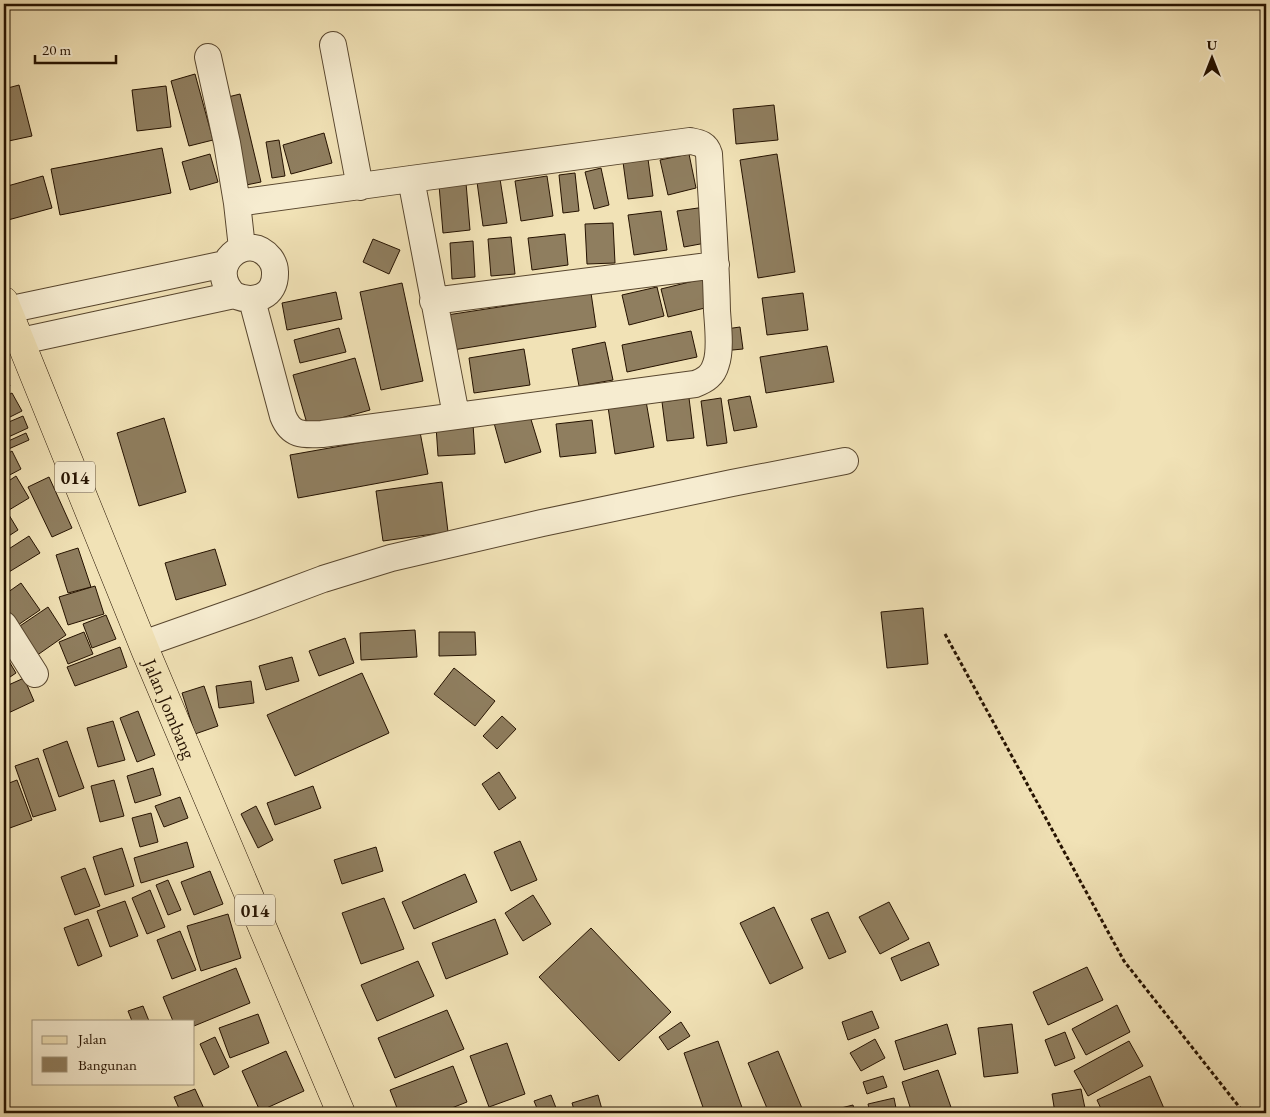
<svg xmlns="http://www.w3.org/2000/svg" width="1270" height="1117" font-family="'EB Garamond',serif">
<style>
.building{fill:#8f7e5f;stroke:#251200}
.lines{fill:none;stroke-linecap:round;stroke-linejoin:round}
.minor-casing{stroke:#58462e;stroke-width:28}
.primary-casing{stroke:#251200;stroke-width:29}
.path{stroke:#251200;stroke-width:3;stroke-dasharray:4 2.5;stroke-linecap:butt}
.minor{stroke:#f6ecd0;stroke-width:26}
.primary{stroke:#f1e2b6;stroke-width:28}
.labels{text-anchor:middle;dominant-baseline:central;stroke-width:4;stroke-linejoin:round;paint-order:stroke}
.shield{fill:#f6ecd0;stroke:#64533e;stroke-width:1}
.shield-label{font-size:18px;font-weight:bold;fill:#251200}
.street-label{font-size:19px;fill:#251200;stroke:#f6ecd0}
</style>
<rect width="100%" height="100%" fill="#f1e2b6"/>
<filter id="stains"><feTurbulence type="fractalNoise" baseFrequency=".004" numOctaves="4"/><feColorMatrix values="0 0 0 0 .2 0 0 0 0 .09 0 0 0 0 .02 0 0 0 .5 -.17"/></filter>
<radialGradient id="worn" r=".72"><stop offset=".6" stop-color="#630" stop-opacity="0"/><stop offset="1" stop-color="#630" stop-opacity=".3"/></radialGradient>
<!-- building -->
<path class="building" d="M195 74 213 140 189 146 171 81Z
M19 85 32 136 4 142V89Z
M166 86 171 127 137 131 132 90Z
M240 94 261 182 241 186 220 99Z
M774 105 778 140 736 144 733 109Z
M324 133 332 163 291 174 283 145Z
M279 140 285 176 272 178 266 142Z
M162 148 171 193 60 215 51 169Z
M210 154 218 182 190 190 182 162Z
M689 154 696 188 668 195 660 160Z
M777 154 795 272 758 278 740 160Z
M648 159 653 196 628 199 623 162Z
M601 168 609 205 594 209 585 172Z
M575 173 579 211 563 213 559 175Z
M43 176 52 208 8 220 4 203V187Z
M547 176 553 216 521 221 515 181Z
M500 179 507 223 483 226 477 182Z
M466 183 470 230 443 233 439 185Z
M705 207 711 242 684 247 677 211Z
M661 211 667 250 634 255 628 215Z
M613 223 615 263 587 264 585 224Z
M565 234 568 265 532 270 528 238Z
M511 237 515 274 491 276 488 239Z
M373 239 400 250 389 274 363 262Z
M473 241 475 277 452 279 450 243Z
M706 278 713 306 668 317 661 289Z
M402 283 423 381 381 390 360 292Z
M657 287 664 316 629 325 622 295Z
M336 292 342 319 287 330 282 303Z
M591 293 596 327 453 350 447 315Z
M803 293 808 330 767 335 762 298Z
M740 327 743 349 722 351 719 330Z
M339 328 346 352 300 363 294 340Z
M691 331 697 357 627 372 622 345Z
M605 342 613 380 579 386 572 349Z
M827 346 834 382 766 393 760 357Z
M524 349 530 385 474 393 469 358Z
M355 358 370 410 308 427 293 375Z
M4 373 10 386 4 389Z
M12 393 22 411 4 420V397Z
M750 396 757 427 734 431 728 400Z
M689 398 694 438 667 441 662 402Z
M721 398 727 443 707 446 701 401Z
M646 401 654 447 615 454 608 407Z
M529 413 541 452 505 463 494 423Z
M23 416 28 428 4 439V424Z
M164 418 186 492 139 506 117 433Z
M592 420 596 453 560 457 556 424Z
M473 424 475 454 438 456 436 426Z
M420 432 428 474 298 498 290 455Z
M26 433 29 440 4 451V443Z
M12 451 21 469 4 478V456Z
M16 476 29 498 4 513V484Z
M49 477 72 528 52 537 28 487Z
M442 482 448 532 383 541 376 491Z
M9 515 18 530 4 539V518Z
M29 536 40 553 4 575V552Z
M78 548 91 587 68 593 56 555Z
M215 549 226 585 176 600 165 563Z
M21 583 40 610 18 625 4 606V595Z
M95 586 104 614 68 625 59 597Z
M48 607 66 635 36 656 17 628Z
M923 608 928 664 887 668 881 612Z
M106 615 116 639 92 648 83 624Z
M415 630 417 657 361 660 360 633Z
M84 632 93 654 68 664 59 642Z
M439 632H475L476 655 439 656Z
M345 638 354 663 319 676 309 651Z
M120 647 127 667 75 686 67 667Z
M4 653 16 673 4 681Z
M292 657 299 681 266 690 259 666Z
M454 668 495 701 475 726 434 694Z
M362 673 389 733 295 776 267 715Z
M24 678 34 701 4 715V687Z
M251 681 254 703 219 708 216 686Z
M204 686 218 726 195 734 182 693Z
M138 711 155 755 137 762 120 718Z
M502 716 516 729 497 749 483 736Z
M113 721 125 760 98 767 87 728Z
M67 741 84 788 59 797 43 750Z
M38 758 56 810 33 817 15 766Z
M153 768 161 795 135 803 127 776Z
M499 772 516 798 499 810 482 784Z
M17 780 32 820 7 829 4 820V785Z
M114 780 124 816 100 822 91 786Z
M313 786 321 808 275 825 267 803Z
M180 797 188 818 164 827 155 806Z
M256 806 273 840 258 848 241 814Z
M151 813 158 842 140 847 132 818Z
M520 841 537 880 511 891 494 852Z
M187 842 194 867 141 883 134 858Z
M376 847 383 871 342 884 334 860Z
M122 848 134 886 105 895 93 857Z
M85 868 100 906 75 915 61 877Z
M210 871 223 904 194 915 181 882Z
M465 874 477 902 414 929 402 902Z
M168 880 181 910 168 915 156 885Z
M150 890 165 927 147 934 132 898Z
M533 895 551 924 523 941 505 913Z
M384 898 404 949 361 964 342 913Z
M125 901 138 936 110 947 97 911Z
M889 902 909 939 880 954 859 917Z
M774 907 803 968 770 984 740 923Z
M828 912 846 952 829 959 811 919Z
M228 914 241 958 201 971 187 926Z
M88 919 102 956 78 966 64 928Z
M495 919 508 954 446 979 432 943Z
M591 928 671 1012 619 1061 539 977Z
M180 931 196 970 172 979 157 940Z
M929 942 939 965 901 981 891 958Z
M418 961 434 996 377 1021 361 985Z
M1087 967 1103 1000 1048 1025 1033 992Z
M236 968 250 1003 194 1026V1021H173L163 997Z
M1117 1005 1130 1032 1086 1055 1072 1029Z
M143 1006 149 1021H132L128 1011Z
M447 1010 464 1049 395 1078 378 1038Z
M872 1011 879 1028 848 1040 842 1022Z
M258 1014 269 1043 230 1058 219 1028Z
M681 1022 690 1036 668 1050 659 1037Z
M947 1024 956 1054 904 1070 895 1041Z
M1012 1024 1018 1073 984 1077 978 1028Z
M1065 1032 1075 1058 1055 1066 1045 1040Z
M215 1037 229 1067 214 1075 200 1044Z
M875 1039 885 1058 861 1071 850 1053Z
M718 1041 744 1113H705L684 1053Z
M1129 1041 1143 1066 1088 1096 1074 1071Z
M507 1043 525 1094 489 1107 470 1056Z
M286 1051 304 1091 260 1111 242 1071Z
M778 1051 804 1113H769L748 1063Z
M453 1066 467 1102 439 1113H399L390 1090Z
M938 1070 953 1113H912L902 1082Z
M883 1076 887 1087 867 1094 863 1082Z
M1150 1076 1166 1113H1103L1097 1100Z
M195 1089 206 1113H181L174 1097Z
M1081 1089 1086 1113H1055L1052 1094Z
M551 1095 558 1113H539L534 1101Z
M598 1095 603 1113H575L572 1103Z
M894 1098 897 1113H870L868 1104Z
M853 1105 855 1113H830L829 1111Z"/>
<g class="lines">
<!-- minor casing -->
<g class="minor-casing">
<path id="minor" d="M333 45 360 187
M208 57 227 143 237 203 242 248
M411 179 456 415
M237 203 411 179 690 141C700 143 706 144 709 154 712 207 716 259 717 311 718 326 721 350 716 364 713 375 706 380 695 384L322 434C303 435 291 436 283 416L252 300
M433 301 716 265
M7 310 225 264
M21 341 234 295C254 304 276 297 275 272 275 267 273 262 270 258 247 229 204 266 234 295
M4 625 35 674
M143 644 248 607 323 579 391 558 542 523 732 483 845 461"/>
</g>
<!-- primary casing -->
<g class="primary-casing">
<g id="primary">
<path id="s1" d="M4 301 146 652 341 1113"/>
</g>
</g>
<!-- path -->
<path class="path" d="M945 634 1124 961 1244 1113"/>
<!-- minor -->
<use href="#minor" class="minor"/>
<!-- primary -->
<use href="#primary" class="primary"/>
</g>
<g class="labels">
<!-- shield labels -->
<g class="shield">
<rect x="55" y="461.5" width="40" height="31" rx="4"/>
<rect x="235" y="894.5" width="40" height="31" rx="4"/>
</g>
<g class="shield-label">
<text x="75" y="477">014</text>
<text x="255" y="910">014</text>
</g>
<!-- street labels -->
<g class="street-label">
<text stroke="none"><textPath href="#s1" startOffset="440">Jalan Jombang</textPath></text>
</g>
</g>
<!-- margin -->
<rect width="1270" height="1117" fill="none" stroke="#f1e2b6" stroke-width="20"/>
<rect x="5" y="5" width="1260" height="1107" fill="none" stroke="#251200" stroke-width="2.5"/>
<rect x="10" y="10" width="1250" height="1097" fill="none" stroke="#251200"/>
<!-- legend -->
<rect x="32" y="1020" width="162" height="65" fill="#f6ecd0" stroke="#a2957d"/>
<rect x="42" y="1036" width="25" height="8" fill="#f1e2b6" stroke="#a2957d"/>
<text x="78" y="1044" font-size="15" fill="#251200">Jalan</text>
<rect x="42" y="1057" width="25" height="15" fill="#8f7e5f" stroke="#a2957d"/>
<text x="78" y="1070" font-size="15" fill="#251200">Bangunan</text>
<!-- north arrow -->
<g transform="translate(1212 58)" stroke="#f6ecd0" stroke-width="4" paint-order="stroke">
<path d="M0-4L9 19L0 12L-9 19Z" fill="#251200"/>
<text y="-8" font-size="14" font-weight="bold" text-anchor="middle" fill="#251200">U</text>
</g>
<!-- scale -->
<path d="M35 55v8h81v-8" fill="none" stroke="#251200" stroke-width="2.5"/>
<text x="42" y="55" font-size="15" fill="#251200" stroke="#f6ecd0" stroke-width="4" paint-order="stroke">20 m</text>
<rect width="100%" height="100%" filter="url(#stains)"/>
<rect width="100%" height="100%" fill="url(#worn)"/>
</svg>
